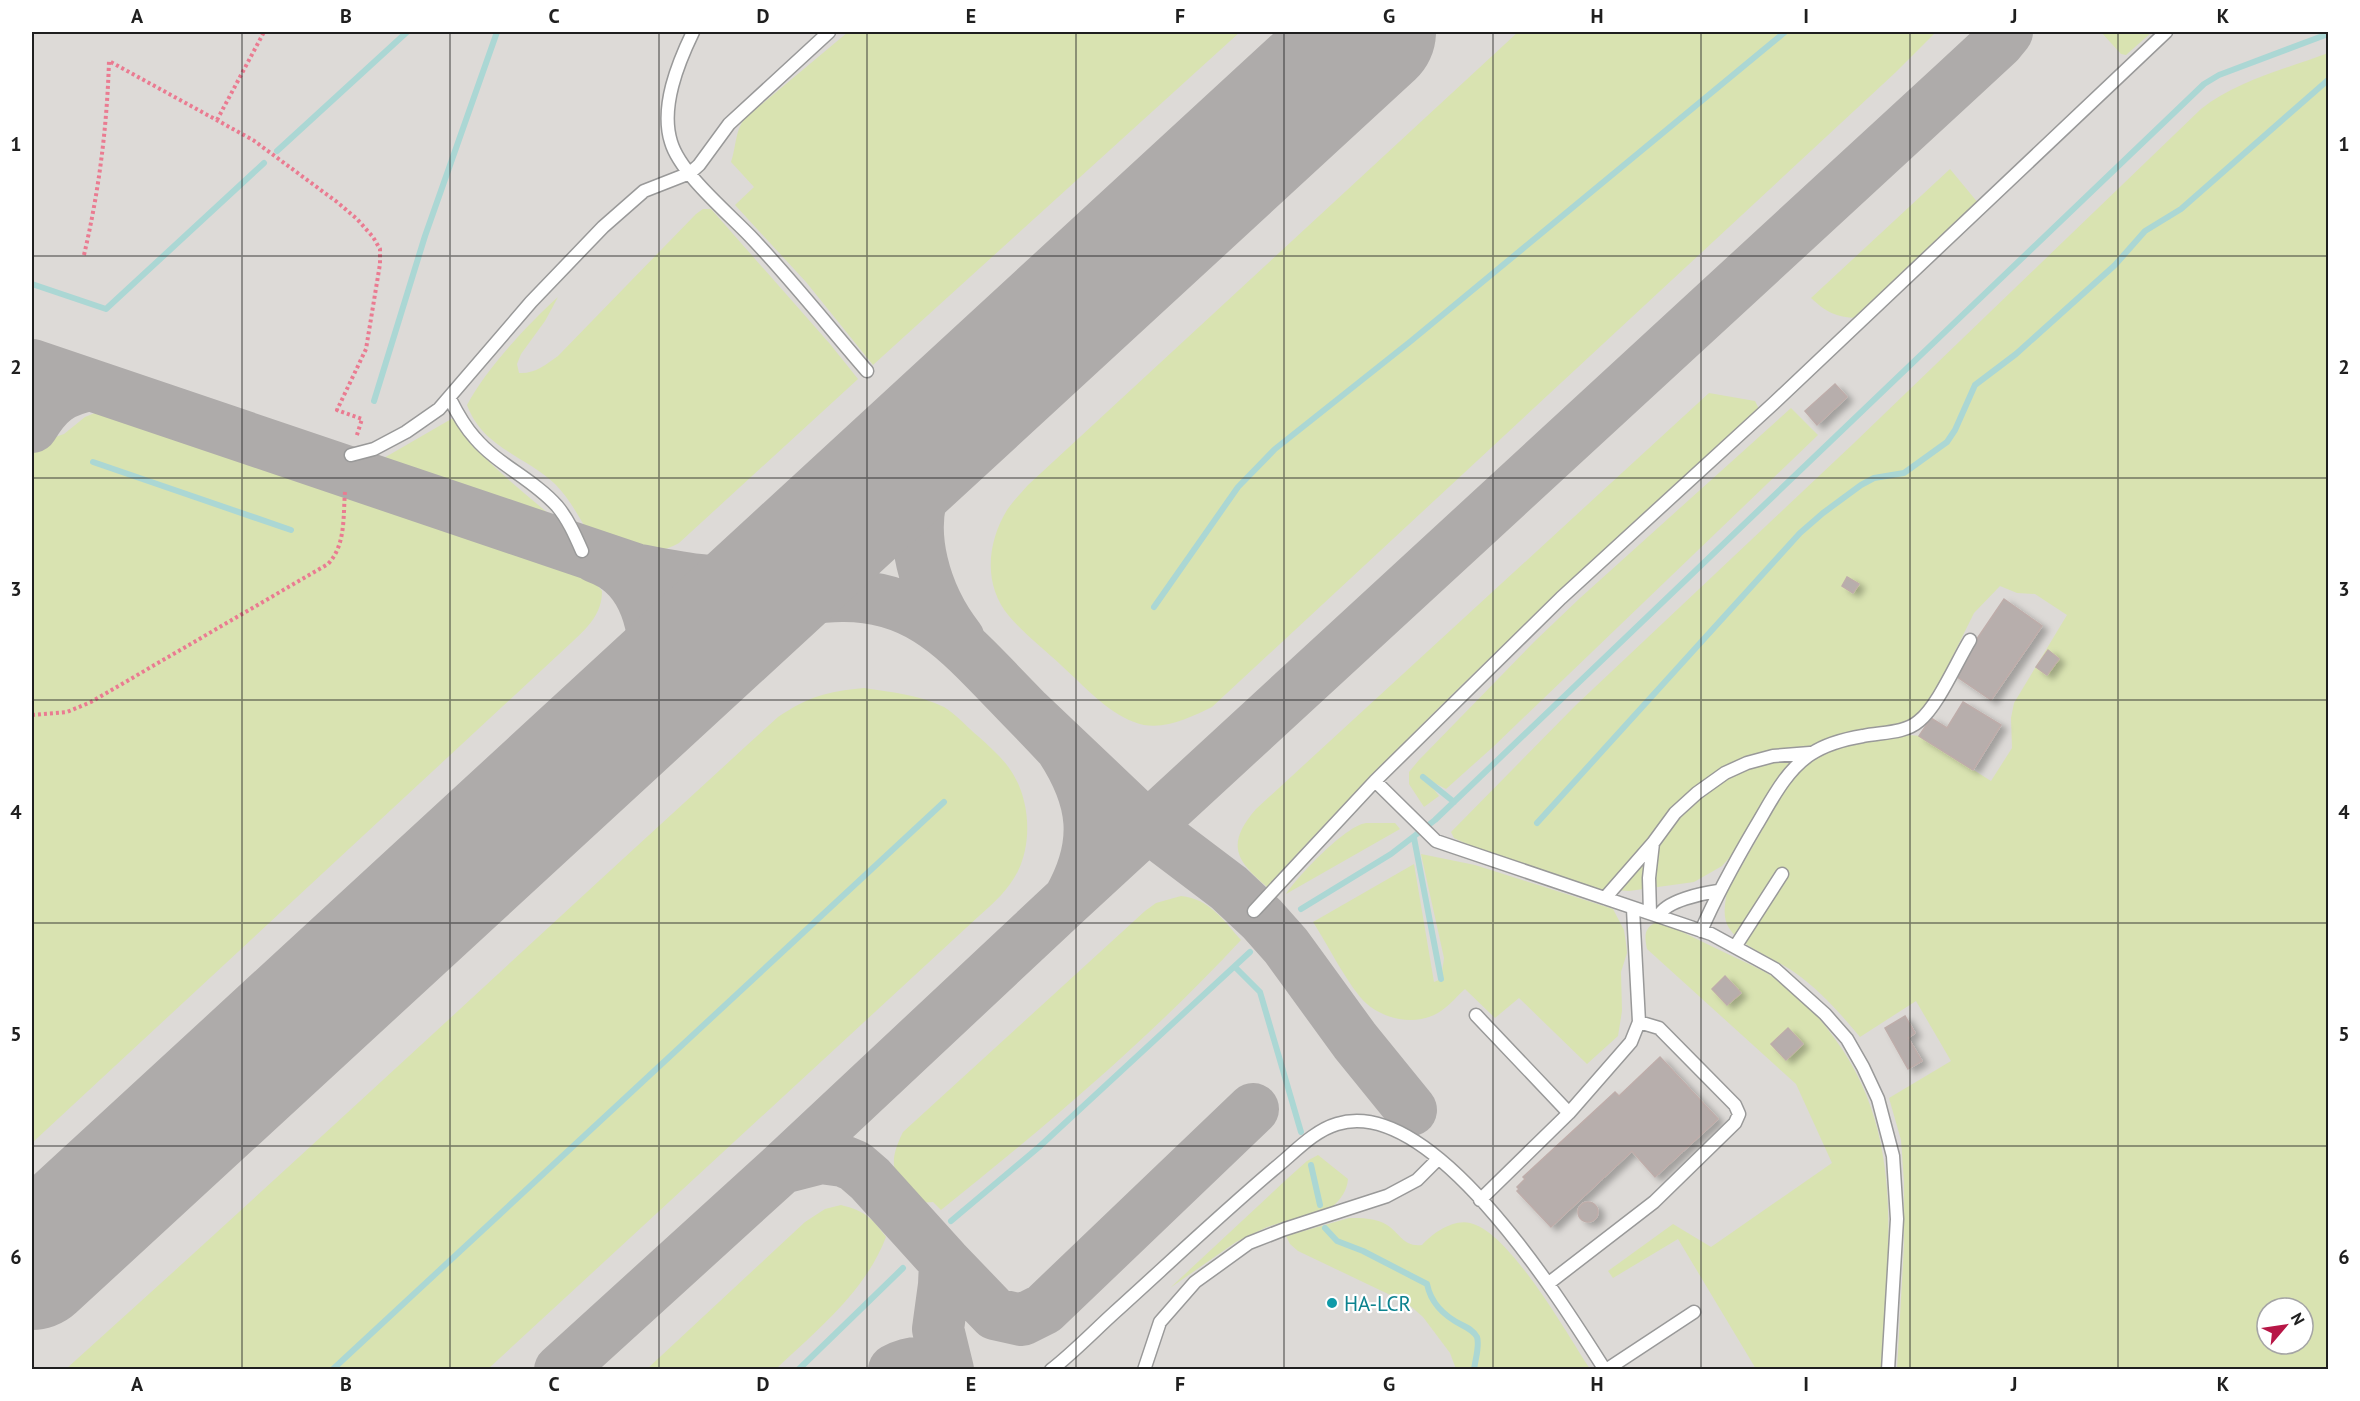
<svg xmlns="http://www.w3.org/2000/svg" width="2360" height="1401" font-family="'PT Sans',sans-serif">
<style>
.airport{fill:#dddad7;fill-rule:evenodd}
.grass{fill:#d9e3b1;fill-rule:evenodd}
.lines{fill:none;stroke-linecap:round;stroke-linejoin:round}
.stream{stroke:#abd7d4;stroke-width:6}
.taxiway{stroke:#aeabaa;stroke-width:52}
.runway{stroke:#aeabaa;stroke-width:130}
.building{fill:#b7aeac;stroke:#beadaa;stroke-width:1.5;filter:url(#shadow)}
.lane-casing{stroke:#999;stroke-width:15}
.path{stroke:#ea7b91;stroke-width:4;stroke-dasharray:3 3;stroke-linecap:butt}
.lane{stroke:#fff;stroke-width:12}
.grid{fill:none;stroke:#1f1f1f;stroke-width:1.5;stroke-opacity:0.55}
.culture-dot{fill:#0f9aa8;stroke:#fff;stroke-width:2}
.labels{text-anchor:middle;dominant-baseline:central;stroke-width:4.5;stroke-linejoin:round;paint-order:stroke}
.culture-label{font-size:21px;fill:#0d838f;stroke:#fff;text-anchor:start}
.neatline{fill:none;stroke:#1f1f1f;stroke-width:2}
.grid-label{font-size:20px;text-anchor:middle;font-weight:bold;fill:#1f1f1f}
</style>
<defs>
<filter id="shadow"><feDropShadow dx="6" dy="4" stdDeviation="3" flood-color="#0004"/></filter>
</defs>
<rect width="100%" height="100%" fill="#eee9e6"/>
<!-- airport -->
<path class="airport" d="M32 32H2328V1369H32ZM2267 1308H2303V1344H2267Z"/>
<!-- grass -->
<path class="grass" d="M848 32H1240L873 365 806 282 735 205 754 187 731 162C736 147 735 132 744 119Z
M1518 32H1936L1896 72 1212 707C1189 718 1160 733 1134 722 1107 712 1083 685 1062 666 1045 650 1024 634 1009 616 983 585 987 543 1007 510 1013 501 1021 493 1028 485Z
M2101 32H2152L2126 55 2121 54Z
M2328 53V1369H1897L1904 1246V1182L1901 1140 1889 1098 1951 1061 1916 1001 1860 1037C1839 1012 1821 991 1794 972 1776 959 1740 946 1729 928 1722 917 1725 904 1727 892L1792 777C1801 767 1810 760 1822 753 1839 743 1900 732 1920 736L1991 781 2012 748 2011 718 2014 703 2067 615 2035 594 2017 593 2000 586 1974 613 1931 700 1917 716 1896 727 1842 737 1816 746 1793 763 1740 846 1722 866 1694 882 1629 891 1597 889 1490 855 1454 838 1451 832 1576 705 1854 443 2201 109C2236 81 2286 69 2328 53ZM2267 1308H2303V1344H2267Z
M1950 169 1979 204 1856 318C1836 317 1826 312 1811 298Z
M703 209H711L830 344 858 379 679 543C643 562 627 549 591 537 580 519 570 499 555 484 524 455 483 448 467 405 486 369 528 324 558 297L545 321 521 354 517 364 519 373C535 374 545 365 558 356L696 214Z
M1709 393 1755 401 1759 409C1589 562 1420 717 1267 887 1235 860 1226 844 1256 809Z
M107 408 585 571 602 591C602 614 588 627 572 642L32 1143V445L64 434 85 417Z
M1791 408 1818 435 1493 747 1446 789 1425 778 1439 796 1424 807 1409 784V772L1419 760 1534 642 1579 599Z
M453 418C481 462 526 493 565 528L377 462Z
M864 688C890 692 920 695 944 707 956 714 968 728 979 737 991 748 1005 760 1013 774 1030 802 1032 842 1018 871 1009 889 994 903 979 916L488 1369H66C305 1154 540 934 778 717 810 696 825 692 864 688Z
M1366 823H1395L1400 829 1286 894C1298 876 1345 826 1366 823Z
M1421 854 1475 865 1613 909 1624 930 1626 943 1627 953 1621 972 1622 1011 1618 1036 1587 1064 1519 998 1495 1018 1465 989C1457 996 1450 1005 1441 1011 1419 1026 1387 1021 1367 1004 1349 988 1327 943 1313 922L1414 864 1434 982 1441 979 1444 958Z
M1181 896C1210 899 1223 920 1241 940 1149 1039 1046 1126 941 1210L933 1202 920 1203C895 1178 885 1168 903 1132L1145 911 1156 903Z
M1660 921C1684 933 1709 945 1734 957 1753 966 1772 974 1789 988 1807 1002 1822 1021 1835 1039 1908 1138 1887 1255 1881 1369H1756L1678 1239 1613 1278 1608 1271 1673 1224 1711 1247 1832 1163 1796 1084 1647 949C1644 935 1644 926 1660 921Z
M1318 1155 1348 1179C1347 1191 1341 1199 1332 1207L1267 1227 1236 1242 1170 1288 1288 1178 1307 1161Z
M841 1205C865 1211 872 1218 886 1237 865 1292 817 1330 776 1369H647L805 1222 825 1209Z
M1349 1218C1361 1218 1377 1218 1387 1225 1401 1234 1403 1247 1422 1245 1433 1233 1453 1219 1470 1223 1510 1232 1567 1334 1590 1369H1456L1450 1353 1423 1317 1407 1303 1298 1251 1290 1244 1286 1236Z"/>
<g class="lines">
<!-- stream -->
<path class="stream" d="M277 151 407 32
M32 284 106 309 264 163
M374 401 425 236 497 32
M93 462 291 530
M1154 607 1238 487 1275 449 1411 341 1785 32
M1423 777 1454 802
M1537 823 1800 533 1823 513 1861 485 1874 478 1904 473 1947 442 1955 430 1975 385 2016 354 2115 265 2145 231 2181 209 2328 80
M1414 838 1441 979
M1301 909 1391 854 1435 820 2204 84 2219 75 2328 34
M1235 967 1260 992 1301 1132
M1311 1165 1320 1205
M951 1221 1039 1147 1250 952
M1325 1228 1337 1241 1363 1251 1427 1284C1431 1304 1444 1316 1462 1325 1468 1328 1474 1331 1477 1337 1480 1346 1475 1360 1474 1370
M332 1370 944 802
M798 1370 903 1268"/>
<!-- taxiway -->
<path class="taxiway" d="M32 365 635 569C672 576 723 588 760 577 774 573 786 566 798 559
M32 427C48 401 60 391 91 385
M596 557C603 560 611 563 617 568 651 592 662 651 649 688 646 696 641 702 636 708
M738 614C773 607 807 596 842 596 911 595 950 632 994 678 1016 701 1039 724 1061 748 1095 800 1100 844 1069 899
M959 639C926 597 904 531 928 479 943 447 965 418 983 388
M1027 712 1147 826 1229 888 1262 919 1286 946 1355 1041 1411 1110
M782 1168 821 1158 843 1161 855 1166 870 1179 945 1262 995 1314 1022 1320 1044 1309 1253 1109
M945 1262 944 1285 938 1329 948 1370
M560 1370 782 1168 1068 900 1957 81 1998 43 2007 32
M894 1370C910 1361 926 1360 943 1370"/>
<!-- runway -->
<path class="runway" d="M32 1265 1371 32"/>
</g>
<!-- building -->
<path class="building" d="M1835 384 1847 397 1817 425 1805 411Z
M1847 577 1859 584 1853 593 1842 586Z
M2004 599 2042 626 1991 700 1953 674Z
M2048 650 2059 659 2047 675 2036 667Z
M1963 702 2001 725 1973 770 1919 736 1931 718 1947 728Z
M1725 976 1741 993 1727 1005 1712 989Z
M1905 1016 1915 1033 1908 1038 1922 1061 1908 1069 1885 1028Z
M1788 1028 1803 1044 1786 1060 1771 1044Z
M1660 1057 1718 1119 1655 1177 1632 1151 1551 1227 1517 1191 1519 1189 1517 1187 1525 1179 1523 1177 1615 1092 1619 1096Z
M1578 1212a10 10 0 1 1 20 0a10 10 0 1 1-20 0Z"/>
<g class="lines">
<!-- lane casing -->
<g class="lane-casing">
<path id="lane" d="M693 32C678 63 660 107 671 142 680 173 727 212 750 236 791 279 828 326 867 371
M450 399C457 413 464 426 475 438 498 465 533 479 557 506 568 519 575 535 582 551
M351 455 374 449 406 432 439 409 531 302 603 227 644 191 690 173 699 165 729 124 829 32
M1375 781 1436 841 1711 934 1775 969 1825 1014 1847 1039 1863 1067 1878 1099 1893 1156 1897 1219 1888 1370
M1605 898 1653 843 1675 813 1697 793 1725 773 1747 763 1773 756 1810 753
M1254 911 1375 781 1561 598 1774 403 2166 32
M1650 913 1649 878 1653 843
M1659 916C1665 901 1703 893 1718 891
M1701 931C1717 894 1736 860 1756 826 1771 801 1786 770 1811 754 1826 744 1845 739 1863 736 1881 732 1904 734 1919 721 1938 706 1957 661 1970 640
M1735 947 1782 874
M1476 1015 1569 1113
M1480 1200 1569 1113 1631 1042 1639 1022 1633 909
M1549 1283 1654 1202 1735 1123 1739 1114 1735 1105 1659 1028 1639 1022
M1051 1370C1074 1352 1094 1331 1115 1312 1168 1264 1220 1215 1274 1169 1293 1154 1313 1131 1337 1124 1433 1094 1561 1301 1605 1370
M1144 1370 1160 1322 1195 1282 1249 1243 1285 1229 1387 1196 1417 1180 1438 1159
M1606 1370 1694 1312"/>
</g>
<!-- path -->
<path class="path" d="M217 120 264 32
M84 255C99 191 107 127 109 61L253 140 337 202 357 219 373 237 380 249V264L366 349 337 410 362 419 356 438
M32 715 67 712 91 702 328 564C346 545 343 516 345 492"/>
<!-- lane -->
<use href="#lane" class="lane"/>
</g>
<!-- grid -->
<path class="grid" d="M242 32V1370M450 32V1370M659 32V1370M867 32V1370M1076 32V1370M1284 32V1370M1493 32V1370M1701 32V1370M1910 32V1370M2118 32V1370M32 256H2328M32 478H2328M32 700H2328M32 923H2328M32 1146H2328"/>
<!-- markers -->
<circle class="culture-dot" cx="1332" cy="1303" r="6"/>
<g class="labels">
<!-- culture labels -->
<g class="culture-label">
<text x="1344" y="1303">HA-LCR</text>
</g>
</g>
<!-- border -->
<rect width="2360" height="1401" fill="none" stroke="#ffffff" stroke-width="66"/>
<!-- north arrow -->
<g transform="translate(2285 1326) rotate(61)"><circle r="28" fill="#ffffff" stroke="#a5a5a5" stroke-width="1.5"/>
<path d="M0-4.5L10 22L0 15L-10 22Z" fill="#b71646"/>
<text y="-9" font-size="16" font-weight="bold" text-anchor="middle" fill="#1f1f1f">N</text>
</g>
<rect x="33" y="33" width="2294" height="1335" class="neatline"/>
<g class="grid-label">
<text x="137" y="23">A</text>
<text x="346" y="23">B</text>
<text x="554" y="23">C</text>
<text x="763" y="23">D</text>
<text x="971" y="23">E</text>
<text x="1180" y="23">F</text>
<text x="1389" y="23">G</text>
<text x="1597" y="23">H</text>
<text x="1806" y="23">I</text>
<text x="2014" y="23">J</text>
<text x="2223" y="23">K</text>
<text x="16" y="151">1</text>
<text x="2344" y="151">1</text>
<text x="16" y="374">2</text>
<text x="2344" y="374">2</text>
<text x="16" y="596">3</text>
<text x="2344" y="596">3</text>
<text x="16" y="819">4</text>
<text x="2344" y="819">4</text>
<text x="16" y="1041">5</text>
<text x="2344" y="1041">5</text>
<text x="16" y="1264">6</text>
<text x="2344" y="1264">6</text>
<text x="137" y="1391">A</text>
<text x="346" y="1391">B</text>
<text x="554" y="1391">C</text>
<text x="763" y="1391">D</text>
<text x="971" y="1391">E</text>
<text x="1180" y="1391">F</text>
<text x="1389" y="1391">G</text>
<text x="1597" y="1391">H</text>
<text x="1806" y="1391">I</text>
<text x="2014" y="1391">J</text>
<text x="2223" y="1391">K</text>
</g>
</svg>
